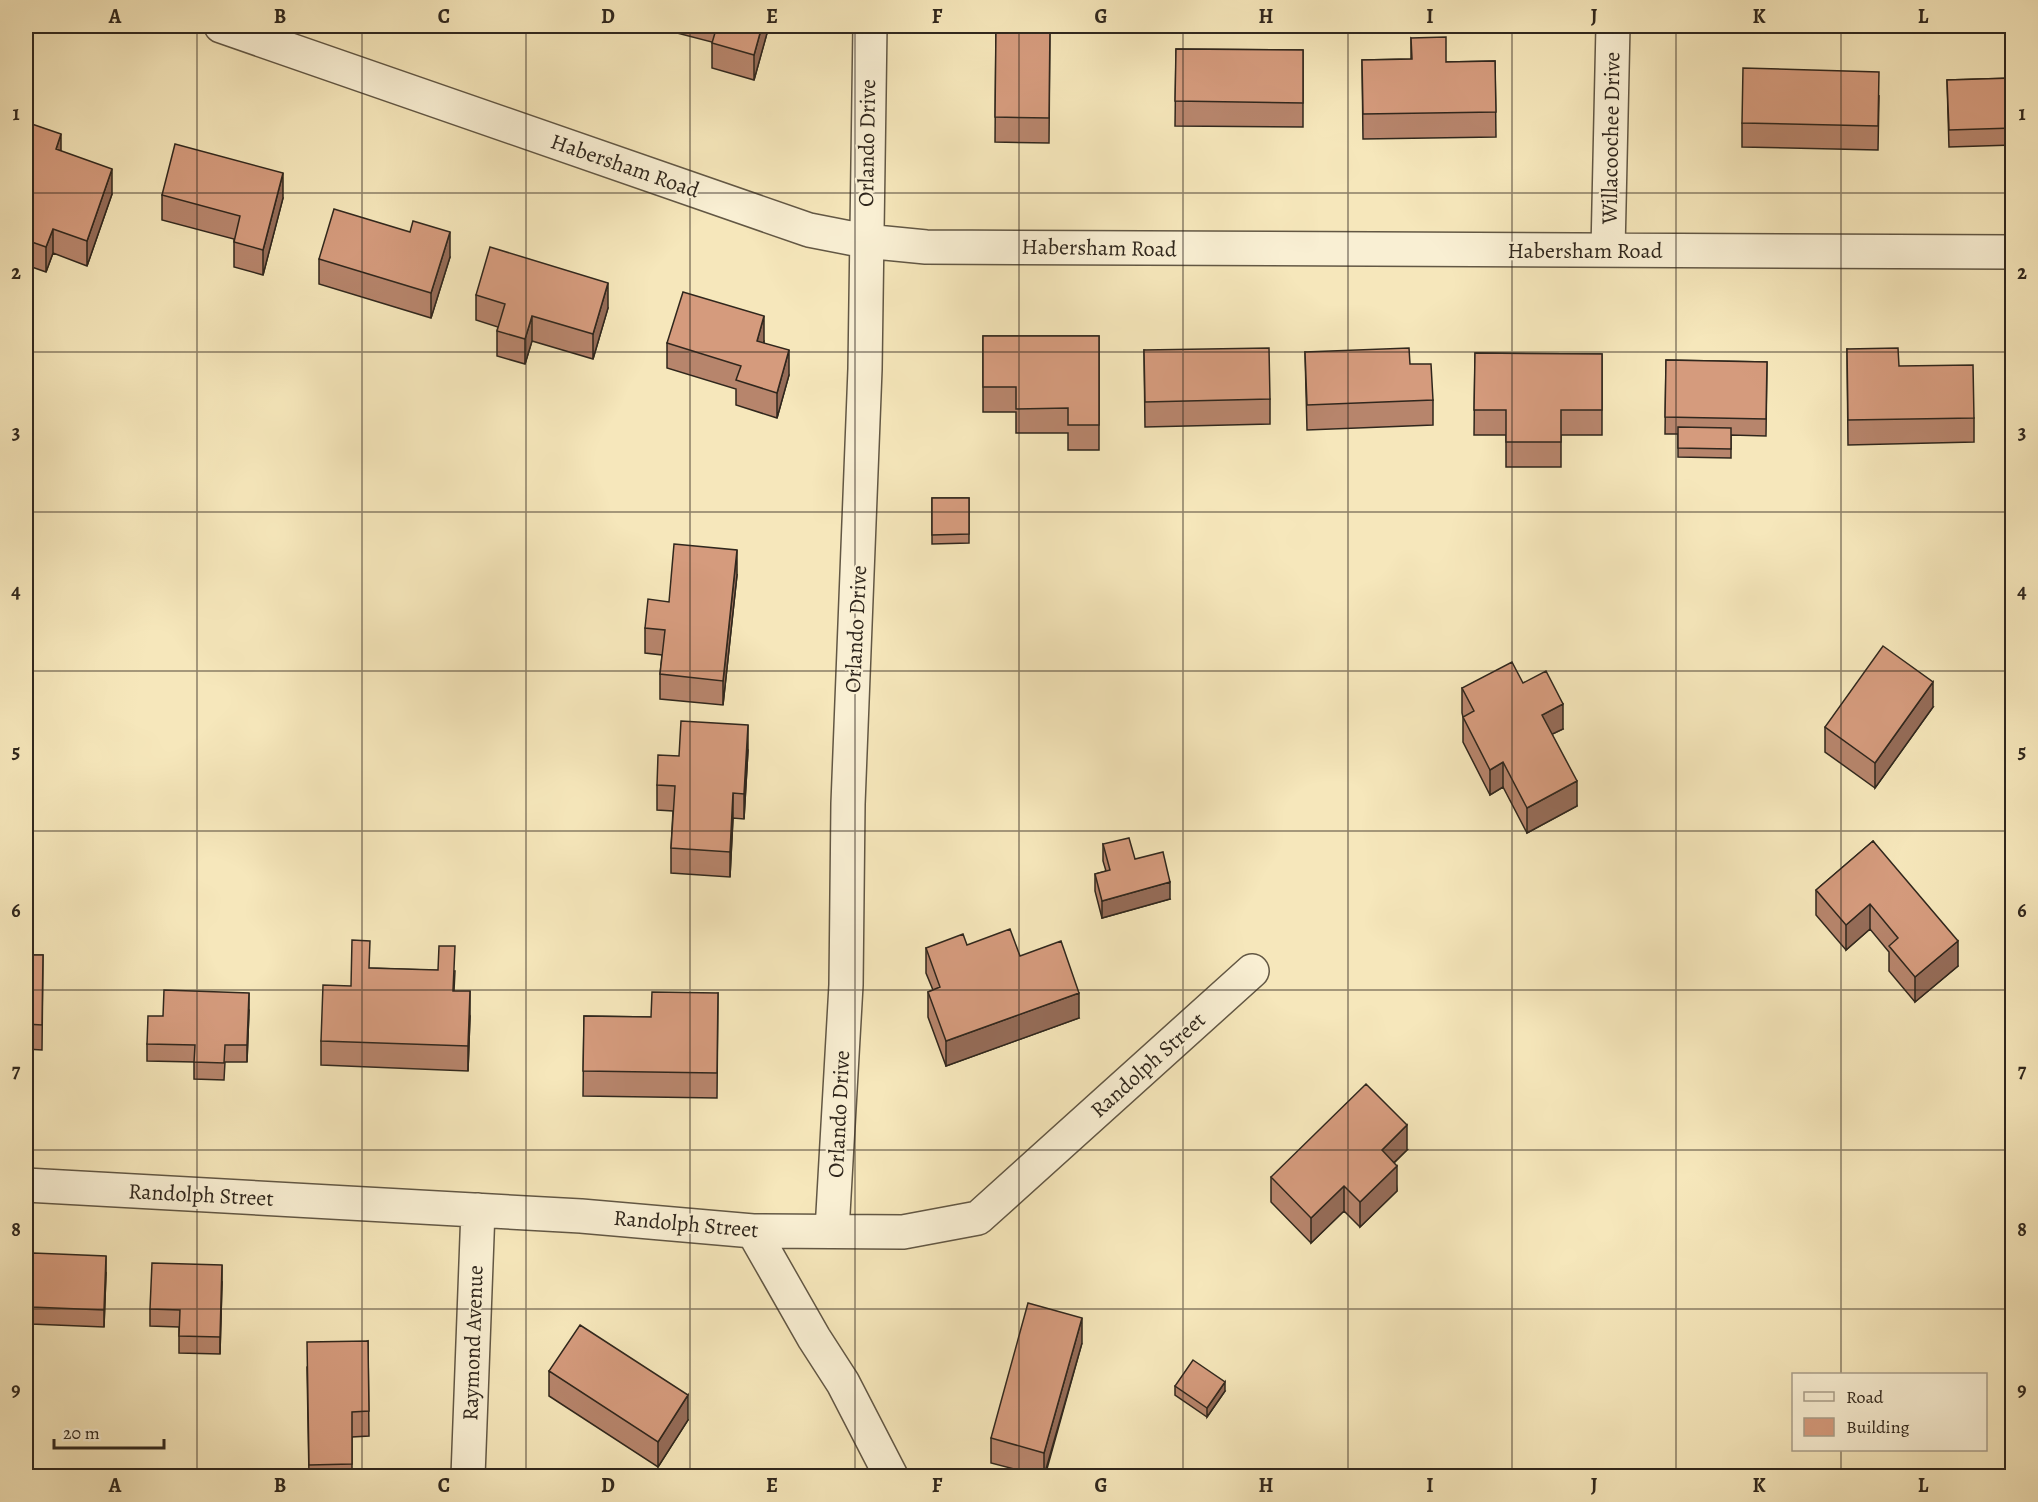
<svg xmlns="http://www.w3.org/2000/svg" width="2038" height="1502" font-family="Alegreya,serif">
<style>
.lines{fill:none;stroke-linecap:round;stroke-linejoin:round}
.street-casing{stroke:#625744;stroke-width:36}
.street{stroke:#f9efd3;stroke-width:33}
.wall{fill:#b7856c;stroke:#30271d;stroke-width:1.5}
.shaded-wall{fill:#956c58;stroke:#30271d;stroke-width:1.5}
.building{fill:#d59b7d;stroke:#30271d;stroke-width:1.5}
.grid{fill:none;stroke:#30271d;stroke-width:1.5;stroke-opacity:0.55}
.labels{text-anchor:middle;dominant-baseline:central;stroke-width:4.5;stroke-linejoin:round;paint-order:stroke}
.street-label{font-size:22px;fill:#30271d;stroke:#f9efd3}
.neatline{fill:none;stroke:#30271d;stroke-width:2}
.grid-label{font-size:20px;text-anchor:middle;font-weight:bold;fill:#30271d}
</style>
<rect width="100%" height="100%" fill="#f6e7bb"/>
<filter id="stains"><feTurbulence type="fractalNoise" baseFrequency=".00333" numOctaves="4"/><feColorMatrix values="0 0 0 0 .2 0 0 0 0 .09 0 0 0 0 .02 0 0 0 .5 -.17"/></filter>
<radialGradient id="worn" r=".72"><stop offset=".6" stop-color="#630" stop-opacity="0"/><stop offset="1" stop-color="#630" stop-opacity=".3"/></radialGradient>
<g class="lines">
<!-- street casing -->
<g class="street-casing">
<path id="street" d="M221 26 809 230 865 241 926 247 2012 252
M1608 250 1613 26
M26 1185 581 1216 753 1231 903 1232 978 1218 1252 971
M753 1231 814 1338 843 1383 891 1476
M832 1231 846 985 848 804 865 369 870 26
M468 1476 478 1210"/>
</g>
<!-- street -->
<use href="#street" class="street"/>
</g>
<!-- wall -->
<path class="wall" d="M650 26H769L754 80 712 68V42Z
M996 26H1050L1049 143 995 142Z
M1411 38 1446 62 1495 61 1496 137 1363 139 1362 60 1411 59Z
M1176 49 1303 50V127L1175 126Z
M2013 78V145L1949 147 1947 80Z
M1879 96 1878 150 1742 147V123Z
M26 122 112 194 87 266 53 253 46 272 26 265Z
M162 195 283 198 263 275 234 267V239L162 220Z
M410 232 450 257 431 318 319 284V259Z
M476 295 608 308 593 359 532 341 525 364 497 356V331L498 327 476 320Z
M983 336H1099V450H1068V433H1016V412H983Z
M764 341V343L789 375 777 418 736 405V389L667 368V343Z
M1847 349 1899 366 1974 418V442L1848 445Z
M1144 350 1270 399V424L1145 427Z
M1305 352 1433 400V425L1307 430Z
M1475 353 1602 354V435H1561V467H1506V435H1474Z
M1666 360 1767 362 1766 436 1731 435V458L1678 457V434H1665Z
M932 498H969V543L932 544Z
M737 575 723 705 660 699V674L662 655 645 653V628L669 602Z
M1523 683 1563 729 1552 734 1577 806 1527 833 1503 787 1490 795 1463 742V717L1462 713V688Z
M1933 707 1875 788 1825 752V727Z
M748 750 744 819 733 818 730 877 671 873V848L673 811 657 810V785L679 756Z
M1873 841 1958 966 1915 1002 1889 971V952L1870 929 1846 950 1816 915V890Z
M1103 844 1135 859 1170 899 1102 918 1095 891V874L1106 871 1103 861Z
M967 945 1020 956 1079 1018 946 1066 928 1017V992L933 990 926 973V948Z
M26 955H43L42 1050 26 1049Z
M369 968 455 971 454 991 470 1016 468 1071 321 1065V1041L351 986Z
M718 993 717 1098 583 1096 584 1016 651 1017Z
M249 1010 247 1062H225L224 1080 194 1079V1062L147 1061V1044L163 1016Z
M1407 1150 1394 1163 1397 1191 1360 1227 1344 1211 1311 1243 1271 1202V1177Z
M106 1273 104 1327 31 1324V1307Z
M222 1282 220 1354 179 1353V1327L150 1326V1309Z
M368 1341 369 1436 352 1437V1476H309L307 1367Z
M1082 1343 1045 1476H1041L991 1463V1438Z
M549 1371 688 1420 658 1467 549 1396Z
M1175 1386 1225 1391 1207 1417 1175 1395Z"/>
<!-- shaded-wall -->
<path class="shaded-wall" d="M762 26H769L754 80V55Z
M61 134V159L56 149Z
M112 169V194L87 266V241Z
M283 173V198L263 275V250Z
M53 229V253L46 272V247Z
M450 232V257L431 318V293Z
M608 283V308L593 359V334Z
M532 316V341L525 364V339Z
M764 316V341L757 366V341Z
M789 350V375L777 418V393Z
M737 550V575L723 705V681Z
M1933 682V707L1875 788V763Z
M1563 704V729L1542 739V715Z
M748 725V750L744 819V794Z
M1503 762V787L1490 795V770Z
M1577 781V806L1527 833V808Z
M733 793V818L730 877V852Z
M1170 882V899L1102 918V901Z
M1870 904V929L1846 950V925Z
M1958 941V966L1915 1002V977Z
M470 991V1016L468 1071V1046Z
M249 993V1010L247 1062V1045Z
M1079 993V1018L946 1066V1041Z
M1407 1125V1150L1382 1174V1150Z
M1397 1166V1191L1360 1227V1202Z
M1344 1186V1211L1311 1243V1218Z
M106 1256V1273L104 1327V1310Z
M222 1265V1282L220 1354V1337Z
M1082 1318V1343L1044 1476V1453Z
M1225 1382V1391L1207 1417V1408Z
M688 1395V1420L658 1467V1442Z"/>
<!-- building -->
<path class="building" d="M717 26H762L754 55 712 43Z
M996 26H1050L1049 118 995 117Z
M1446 37V62L1495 61 1496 112 1363 114 1362 60 1412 59 1411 38Z
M1176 49 1303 50V103L1175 101Z
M1743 68 1879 72 1878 126 1742 123Z
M2013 78V128L1949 130 1947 80Z
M26 122 61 134 56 149 112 169 87 241 53 229 46 247 26 240Z
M175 144 283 173 263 250 234 242 240 216 162 195Z
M334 209 410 232 413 221 450 232 431 293 319 259Z
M490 247 608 283 593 334 532 316 525 339 497 331 505 304 476 295Z
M683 292 764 316 757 341 789 350 777 393 736 380 741 366 667 343Z
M983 336H1099V425H1068V408L1016 409V387H983Z
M1269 348 1270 399 1145 402 1144 350Z
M1409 348 1410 364H1431L1433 400 1307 405 1305 352Z
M1898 348 1899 366 1973 365 1974 418 1848 420 1847 349Z
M1475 353 1602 354V410H1561V442H1506V410H1474Z
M1666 360 1767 362 1766 419 1665 417Z
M1678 427 1731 428V449L1678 448Z
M932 498H969V534L932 535Z
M674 544 737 550 723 681 660 674 665 630 645 628 648 599 669 602Z
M1883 646 1933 682 1875 763 1825 727Z
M1512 662 1523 683 1546 671 1563 704 1542 715 1577 781 1527 808 1503 762 1490 770 1463 717 1474 711 1462 688Z
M681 721 748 725 744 794 733 793 730 852 671 848 675 786 657 785 658 755 679 756Z
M1129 838 1135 859 1163 852 1170 882 1102 901 1095 874 1110 870 1103 844Z
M1873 841 1958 941 1915 977 1889 946 1898 938 1870 904 1846 925 1816 890Z
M1010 929 1020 956 1061 941 1079 993 946 1041 928 992 940 987 926 948 963 934 967 945Z
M352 940 370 941 369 968 438 970 439 946H455L453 991H470L468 1046 321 1041 323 985 351 986Z
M26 955H43L42 1025 26 1024Z
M164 990 249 993 247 1045H225L224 1063 194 1062 195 1045 147 1044 148 1016H163Z
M652 992 718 993 717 1073 583 1071 584 1016 651 1017Z
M1366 1084 1407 1125 1382 1150 1397 1166 1360 1202 1344 1186 1311 1218 1271 1177Z
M33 1253 106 1256 104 1310 31 1307Z
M152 1263 222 1265 220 1337 179 1336 180 1310 150 1309Z
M1028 1303 1082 1318 1044 1453 991 1438Z
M580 1325 688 1395 658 1442 549 1371Z
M368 1341 369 1411 352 1412V1464L309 1465 307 1342Z
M1193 1360 1225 1382 1207 1408 1175 1386Z"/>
<!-- grid -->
<path class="grid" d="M197 26V1476M362 26V1476M526 26V1476M690 26V1476M855 26V1476M1019 26V1476M1183 26V1476M1348 26V1476M1512 26V1476M1676 26V1476M1841 26V1374M26 193H2012M26 352H2012M26 512H2012M26 671H2012M26 831H2012M26 990H2012M26 1150H2012M26 1309H2012M1841 1450V1476"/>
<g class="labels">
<!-- street labels -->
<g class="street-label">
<text transform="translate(1611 138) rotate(-89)">Willacoochee Drive</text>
<text transform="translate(867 143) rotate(-89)">Orlando Drive</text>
<text transform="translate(625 166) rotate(19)">Habersham Road</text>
<text transform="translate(1099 248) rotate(1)">Habersham Road</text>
<text x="1585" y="251">Habersham Road</text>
<text transform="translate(856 629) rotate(-87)">Orlando Drive</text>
<text transform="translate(1148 1065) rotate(-42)">Randolph Street</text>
<text transform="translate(839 1114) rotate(-87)">Orlando Drive</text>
<text transform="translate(201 1195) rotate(3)">Randolph Street</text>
<text transform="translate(686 1224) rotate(5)">Randolph Street</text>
<text transform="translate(473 1343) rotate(-88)">Raymond Avenue</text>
</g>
</g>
<!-- margin -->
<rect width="2038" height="1502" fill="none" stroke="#f6e7bb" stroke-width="66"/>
<!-- legend -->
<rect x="1792" y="1373" width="195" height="78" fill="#f9efd3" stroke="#a99f8a" stroke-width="1.5"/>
<rect x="1804" y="1392" width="30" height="9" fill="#f9efd3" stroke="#a99f8a" stroke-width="1.5"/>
<text x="1846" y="1403" font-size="18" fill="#30271d">Road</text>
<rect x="1804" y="1418" width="30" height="18" fill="#d59b7d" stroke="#a99f8a" stroke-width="1.5"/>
<text x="1846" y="1433" font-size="18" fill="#30271d">Building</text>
<!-- scale -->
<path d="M54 1439v9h110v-9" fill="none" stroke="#30271d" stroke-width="3"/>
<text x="63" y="1439" font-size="18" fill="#30271d" stroke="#f9efd3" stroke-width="4.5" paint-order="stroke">20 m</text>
<rect x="33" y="33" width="1972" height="1436" class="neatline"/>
<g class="grid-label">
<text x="115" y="23">A</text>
<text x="280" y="23">B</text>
<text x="444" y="23">C</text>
<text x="608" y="23">D</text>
<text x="772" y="23">E</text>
<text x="937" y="23">F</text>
<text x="1101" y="23">G</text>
<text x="1266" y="23">H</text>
<text x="1430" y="23">I</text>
<text x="1594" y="23">J</text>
<text x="1759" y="23">K</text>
<text x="1923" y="23">L</text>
<text x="16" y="120">1</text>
<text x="2022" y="120">1</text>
<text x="16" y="279">2</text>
<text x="2022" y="279">2</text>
<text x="16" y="439">3</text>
<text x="2022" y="439">3</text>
<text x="16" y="598">4</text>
<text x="2022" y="598">4</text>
<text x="16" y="758">5</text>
<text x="2022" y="758">5</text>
<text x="16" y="917">6</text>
<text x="2022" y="917">6</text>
<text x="16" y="1077">7</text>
<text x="2022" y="1077">7</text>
<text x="16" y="1236">8</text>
<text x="2022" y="1236">8</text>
<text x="16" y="1396">9</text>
<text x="2022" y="1396">9</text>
<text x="115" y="1492">A</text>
<text x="280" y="1492">B</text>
<text x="444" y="1492">C</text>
<text x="608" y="1492">D</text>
<text x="772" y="1492">E</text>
<text x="937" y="1492">F</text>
<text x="1101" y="1492">G</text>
<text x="1266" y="1492">H</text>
<text x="1430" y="1492">I</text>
<text x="1594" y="1492">J</text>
<text x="1759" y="1492">K</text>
<text x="1923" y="1492">L</text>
</g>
<rect width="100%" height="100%" filter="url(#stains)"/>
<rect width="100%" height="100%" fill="url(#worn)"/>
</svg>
